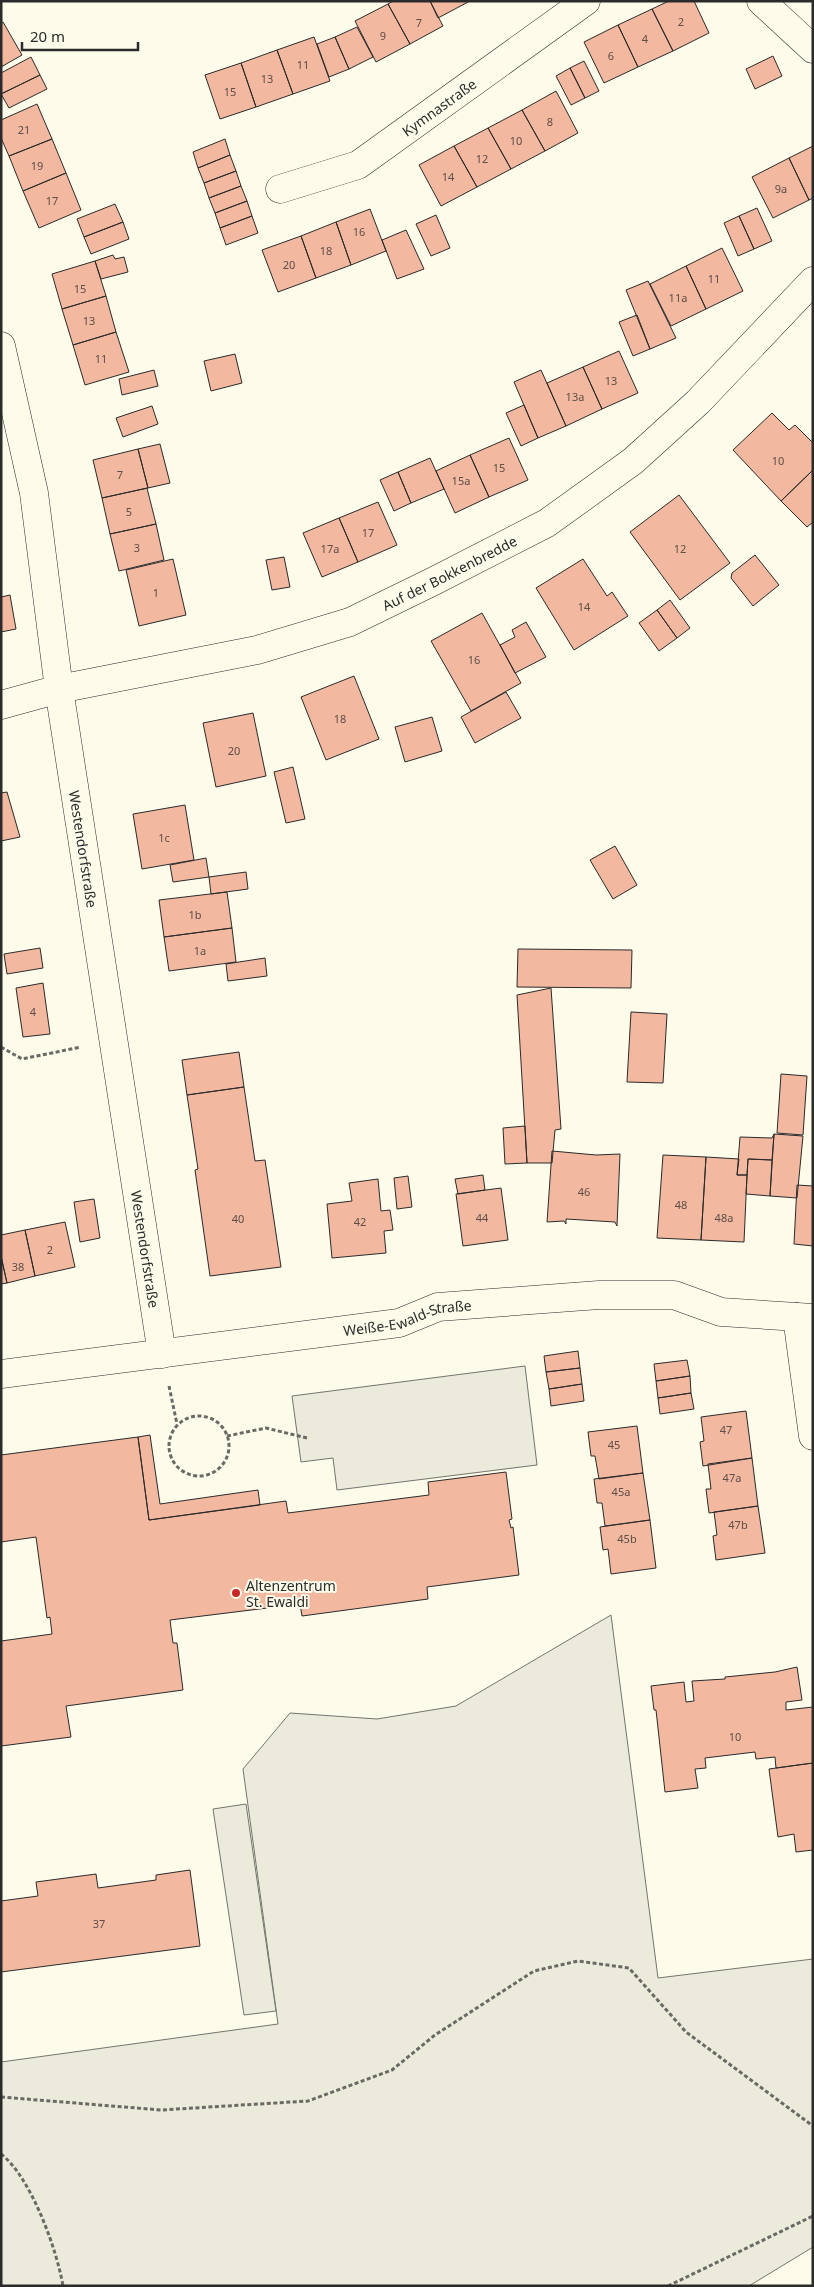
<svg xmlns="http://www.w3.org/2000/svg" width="814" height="2287" font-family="'Noto Sans',sans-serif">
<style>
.green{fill:#ecebdb;stroke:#74746e}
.parking{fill:#eceadb;stroke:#74746e}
.building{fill:#f2b8a0;stroke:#2b2b2b}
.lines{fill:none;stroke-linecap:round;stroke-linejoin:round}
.minor-casing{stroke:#2b2b2b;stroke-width:29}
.path{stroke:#6a6964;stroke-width:3;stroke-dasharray:4 2.5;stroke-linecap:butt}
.minor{stroke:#fdfbea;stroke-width:28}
.poi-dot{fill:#c62828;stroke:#fdfbea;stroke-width:2}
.labels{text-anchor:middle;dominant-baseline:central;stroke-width:4;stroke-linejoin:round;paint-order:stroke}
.number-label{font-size:11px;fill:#5d4e48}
.street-label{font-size:14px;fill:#2b2b2b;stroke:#fdfbea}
.poi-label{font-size:14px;fill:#2b2b2b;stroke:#fdfbea;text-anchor:start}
</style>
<rect width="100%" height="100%" fill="#fdfbea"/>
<!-- green -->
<path class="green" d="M611 1615 658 1978 813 1959V2247L749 2286H1V2062L278 2024 243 1769 290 1713 377 1719 456 1706Z"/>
<!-- parking -->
<path class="parking" d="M525 1366 537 1465 337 1490 333 1458 301 1462 292 1396Z
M246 1804 276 2011 244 2015 213 1809Z"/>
<!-- building -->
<path class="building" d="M393 1H430L443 26 410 44 388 4Z
M430 1H470L438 18Z
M669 1H694L709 33 673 51 652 9Z
M388 4 410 44 376 62 355 21Z
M652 9 673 51 638 67 618 25Z
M3 22 22 55 1 67V23Z
M618 25 638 67 604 83 584 42Z
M357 27 373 57 349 69 335 37Z
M314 37 330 81 293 94 277 50Z
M335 37 349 69 329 77 317 44Z
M277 50 293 94 256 107 241 63Z
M773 56 782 76 755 89 746 69Z
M31 57 40 75 1 94V73Z
M584 61 599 91 585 98 570 68Z
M241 63 256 107 220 119 205 75Z
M570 68 585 98 571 105 556 76Z
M40 75 47 89 9 108 1 94Z
M556 91 578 133 545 151 522 110Z
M37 104 52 139 9 156 1 138V120Z
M522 110 545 151 511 169 488 128Z
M488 128 511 169 477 187 454 146Z
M52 139 66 173 23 191 9 156Z
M225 139 230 155 198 168 193 152Z
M454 146 477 187 441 206 419 165Z
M813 146V198L809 200 789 158Z
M230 155 236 171 204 183 198 168Z
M789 158 809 200 773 218 752 177Z
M236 171 241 186 209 198 204 183Z
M66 173 81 210 39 228 23 191Z
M241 186 247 201 215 213 209 198Z
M247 201 252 216 220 228 215 213Z
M115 204 123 222 84 237 77 219Z
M757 208 772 241 754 249 739 216Z
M370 209 386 251 351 265 336 222Z
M436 215 450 248 431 256 416 224Z
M252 216 258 233 226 245 220 228Z
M739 216 754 249 738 256 724 223Z
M123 222 129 239 91 254 84 237Z
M336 222 351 265 316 278 301 236Z
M406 230 424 269 397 279 382 240Z
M301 236 316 278 278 292 262 250Z
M722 248 743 291 706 309 686 266Z
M113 255 115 259 124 257 128 272 101 279 95 261Z
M95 261 106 296 62 309 52 274Z
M686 266 706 309 671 326 650 284Z
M648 281 676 338 650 349 626 290Z
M106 296 116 332 73 345 62 309Z
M637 315 650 349 633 356 619 322Z
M116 332 129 372 85 385 73 345Z
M619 351 638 393 602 409 583 367Z
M235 354 242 383 211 391 204 361Z
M583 367 602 409 566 426 547 383Z
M154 370 158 386 122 395 119 379Z
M541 370 566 426 538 438 514 382Z
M524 405 538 438 521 446 506 413Z
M152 406 158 424 123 437 116 418Z
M772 413 789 430 795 425 813 443V470L781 501 733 450Z
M509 438 528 480 489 497 470 455Z
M160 444 170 483 148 488 138 449Z
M138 449 148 488 102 498 93 460Z
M470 455 489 497 455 513 436 471Z
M430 458 444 489 411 503 398 472Z
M813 470V522L807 527 781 501Z
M398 472 411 503 394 511 380 480Z
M147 488 156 524 110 534 102 498Z
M679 495 730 563 680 600 630 532Z
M378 502 397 545 358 562 339 518Z
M339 518 358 562 322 577 303 533Z
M156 524 164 560 119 571 110 534Z
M755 555 779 585 753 606 731 578 732 573Z
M284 557 290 587 272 590 266 560Z
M173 559 186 615 139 626 126 570Z
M583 559 607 596 612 592 628 616 574 650 536 588Z
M10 595 16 629 1 632V597Z
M670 600 690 628 677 638 657 610Z
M657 610 677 638 659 651 639 623Z
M482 613 521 683 471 711 431 641Z
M526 622 546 657 515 673 500 645 515 637 512 630Z
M354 676 379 739 326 760 301 697Z
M506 692 521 718 475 743 461 717Z
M253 713 266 776 216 787 203 723Z
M432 717 442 751 405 762 395 727Z
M293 767 305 819 286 823 274 772Z
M7 792 20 837 1 841V793Z
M185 805 194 860 142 869 133 814Z
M615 846 637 885 613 899 590 860Z
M206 858 209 877 173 882 170 865Z
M246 872 248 889 211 894 209 877Z
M227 892 232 928 164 937 159 900Z
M232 928 236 962 169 971 164 937Z
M40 948 43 968 7 974 4 954Z
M518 949 632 950 631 988 517 987Z
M265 958 267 976 228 981 226 964Z
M43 983 50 1034 23 1037 16 988Z
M551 988 561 1129 555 1130 552 1163H527L517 995Z
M631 1012 667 1014 663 1083 627 1082Z
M239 1052 244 1087 187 1095 182 1060Z
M781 1074 807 1076 803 1135 777 1133Z
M244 1087 255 1161 265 1160 281 1267 210 1276 195 1170 198 1169 187 1095Z
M525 1126 527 1163 505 1164 503 1128Z
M774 1134 803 1136 797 1198 770 1196Z
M774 1134 772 1160 748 1159 747 1175H737L740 1137 772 1138Z
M552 1151 596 1155 620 1154 617 1226 615 1222 566 1219V1224L564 1221 547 1222Z
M663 1155 706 1157 701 1240 657 1238Z
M706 1157 739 1159 737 1175H747L744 1242 701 1240Z
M748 1159 772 1160 770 1196 746 1194Z
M483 1175 485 1190 458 1194 455 1179Z
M408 1176 412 1207 397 1209 394 1178Z
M378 1179 381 1211 390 1210 393 1230 384 1231 386 1253 332 1258 327 1204 352 1201 349 1183Z
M797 1185 813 1186V1246L794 1244Z
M501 1188 508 1240 463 1246 456 1194Z
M94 1199 100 1238 80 1242 74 1202Z
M65 1222 75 1267 35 1276 25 1230Z
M25 1230 35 1276 7 1283 1 1256V1235Z
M1 1256 7 1283 1 1284Z
M578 1351 580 1368 546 1372 544 1356Z
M687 1360 690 1376 656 1381 654 1364Z
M580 1368 582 1384 549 1389 546 1372Z
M690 1376 691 1393 658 1398 656 1381Z
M582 1384 584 1401 551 1406 549 1389Z
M691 1393 694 1409 660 1414 658 1398Z
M746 1411 752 1458 703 1466 700 1442 704 1441 701 1417Z
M637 1426 643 1473 599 1479 595 1456H591L588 1432Z
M150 1435 160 1504 258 1490 260 1505 149 1520 138 1437Z
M138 1437 149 1520 286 1501 288 1513 429 1495 428 1482 506 1472 512 1519 509 1520 511 1528 513 1527 519 1575 427 1587 428 1599 302 1616 300 1604 170 1620 173 1643H177L183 1690 66 1706 71 1737 1 1746V1641L52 1634 50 1617 47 1618 36 1537 1 1542V1455Z
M752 1458 758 1506 709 1513 706 1489H711L708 1464Z
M643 1473 650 1520 605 1526 602 1503H597L594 1479Z
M758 1506 765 1553 716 1560 713 1536 717 1535 714 1512Z
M650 1520 656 1568 611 1574 608 1549 603 1550 600 1527Z
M797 1667 802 1700 786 1702V1710L813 1707V1763L776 1768 775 1757 756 1759 755 1752 705 1758 706 1768 695 1769 698 1788 665 1792 656 1710H654L651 1686 684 1682 686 1702 694 1701 692 1681 725 1679V1677L775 1672Z
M813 1763V1850L796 1852 794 1834 778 1837 769 1769Z
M190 1870 200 1946 1 1972V1901L38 1896 36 1882 96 1874 98 1888 156 1880V1875Z"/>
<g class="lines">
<!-- minor casing -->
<g class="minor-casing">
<g id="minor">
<path d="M761 1 813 49"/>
<path id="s1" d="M280 189 358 165 586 1"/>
<path id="s2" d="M1 346 34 493 59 689 162 1354"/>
<path id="s3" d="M1 705 59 689 257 650 350 622 434 581 547 523 633 461 698 402 813 281"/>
<path d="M797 1317 813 1436"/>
<path id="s4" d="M1 1374 399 1323 438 1307 599 1295H674L721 1312 813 1318"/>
</g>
</g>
<!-- path -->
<path class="path" d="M1 1047 22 1059 81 1047
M169 1386 177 1424
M169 1446a30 30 0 1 1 60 0a30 30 0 1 1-60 0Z
M227 1436 266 1428 307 1438
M1 2097 161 2110 308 2101 392 2070 435 2035 534 1971 578 1961 629 1968 686 2032 813 2126
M1 2154C31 2177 57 2250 63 2286
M668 2286 813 2216"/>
<!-- minor -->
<use href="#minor" class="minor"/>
</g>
<!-- markers -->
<circle class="poi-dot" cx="236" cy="1593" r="5"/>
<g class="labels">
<!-- number labels -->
<g class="number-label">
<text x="681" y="21">2</text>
<text x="419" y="22">7</text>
<text x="383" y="35">9</text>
<text x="645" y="38">4</text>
<text x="611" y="55">6</text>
<text x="303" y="64">11</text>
<text x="267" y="78">13</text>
<text x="230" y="91">15</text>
<text x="550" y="121">8</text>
<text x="24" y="129">21</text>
<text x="516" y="140">10</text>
<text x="482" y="158">12</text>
<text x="37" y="165">19</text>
<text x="448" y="176">14</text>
<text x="781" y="188">9a</text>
<text x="52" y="200">17</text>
<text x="359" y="231">16</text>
<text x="326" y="250">18</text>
<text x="289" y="264">20</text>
<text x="714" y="278">11</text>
<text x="80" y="288">15</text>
<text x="678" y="297">11a</text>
<text x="89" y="320">13</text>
<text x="101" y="358">11</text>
<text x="611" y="380">13</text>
<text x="575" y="396">13a</text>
<text x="778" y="460">10</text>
<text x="499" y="467">15</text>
<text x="120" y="474">7</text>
<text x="461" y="480">15a</text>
<text x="129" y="511">5</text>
<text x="368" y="532">17</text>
<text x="137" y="547">3</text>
<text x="330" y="548">17a</text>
<text x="680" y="548">12</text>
<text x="156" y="592">1</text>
<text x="584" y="606">14</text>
<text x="474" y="659">16</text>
<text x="340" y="718">18</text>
<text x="234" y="750">20</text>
<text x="164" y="837">1c</text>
<text x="195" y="914">1b</text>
<text x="200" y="950">1a</text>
<text x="33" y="1011">4</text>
<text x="584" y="1191">46</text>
<text x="681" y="1204">48</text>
<text x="482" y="1217">44</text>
<text x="724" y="1217">48a</text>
<text x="238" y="1218">40</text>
<text x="360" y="1221">42</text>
<text x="50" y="1249">2</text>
<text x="18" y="1266">38</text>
<text x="726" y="1429">47</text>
<text x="614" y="1444">45</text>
<text x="732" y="1477">47a</text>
<text x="621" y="1491">45a</text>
<text x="738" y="1524">47b</text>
<text x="627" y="1538">45b</text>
<text x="735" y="1736">10</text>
<text x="99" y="1923">37</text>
</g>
<!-- street labels -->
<g class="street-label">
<text stroke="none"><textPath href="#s1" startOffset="181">Kymnastraße</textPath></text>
<text stroke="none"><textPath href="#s3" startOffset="470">Auf der Bokkenbredde</textPath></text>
<text stroke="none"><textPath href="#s2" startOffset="510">Westendorfstraße</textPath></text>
<text stroke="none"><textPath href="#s2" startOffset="915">Westendorfstraße</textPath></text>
<text stroke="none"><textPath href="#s4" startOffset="411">Weiße-Ewald-Straße</textPath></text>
</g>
<!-- poi labels -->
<g class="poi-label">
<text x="246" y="1585">Altenzentrum<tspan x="246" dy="16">St. Ewaldi</tspan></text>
</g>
</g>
<!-- border -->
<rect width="814" height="2287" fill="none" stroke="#2b2b2b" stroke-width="5"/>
<!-- scale -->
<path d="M22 42v8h116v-8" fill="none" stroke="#2b2b2b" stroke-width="2.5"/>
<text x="30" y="42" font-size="15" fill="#2b2b2b" stroke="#fdfbea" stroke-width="4" paint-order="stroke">20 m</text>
</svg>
